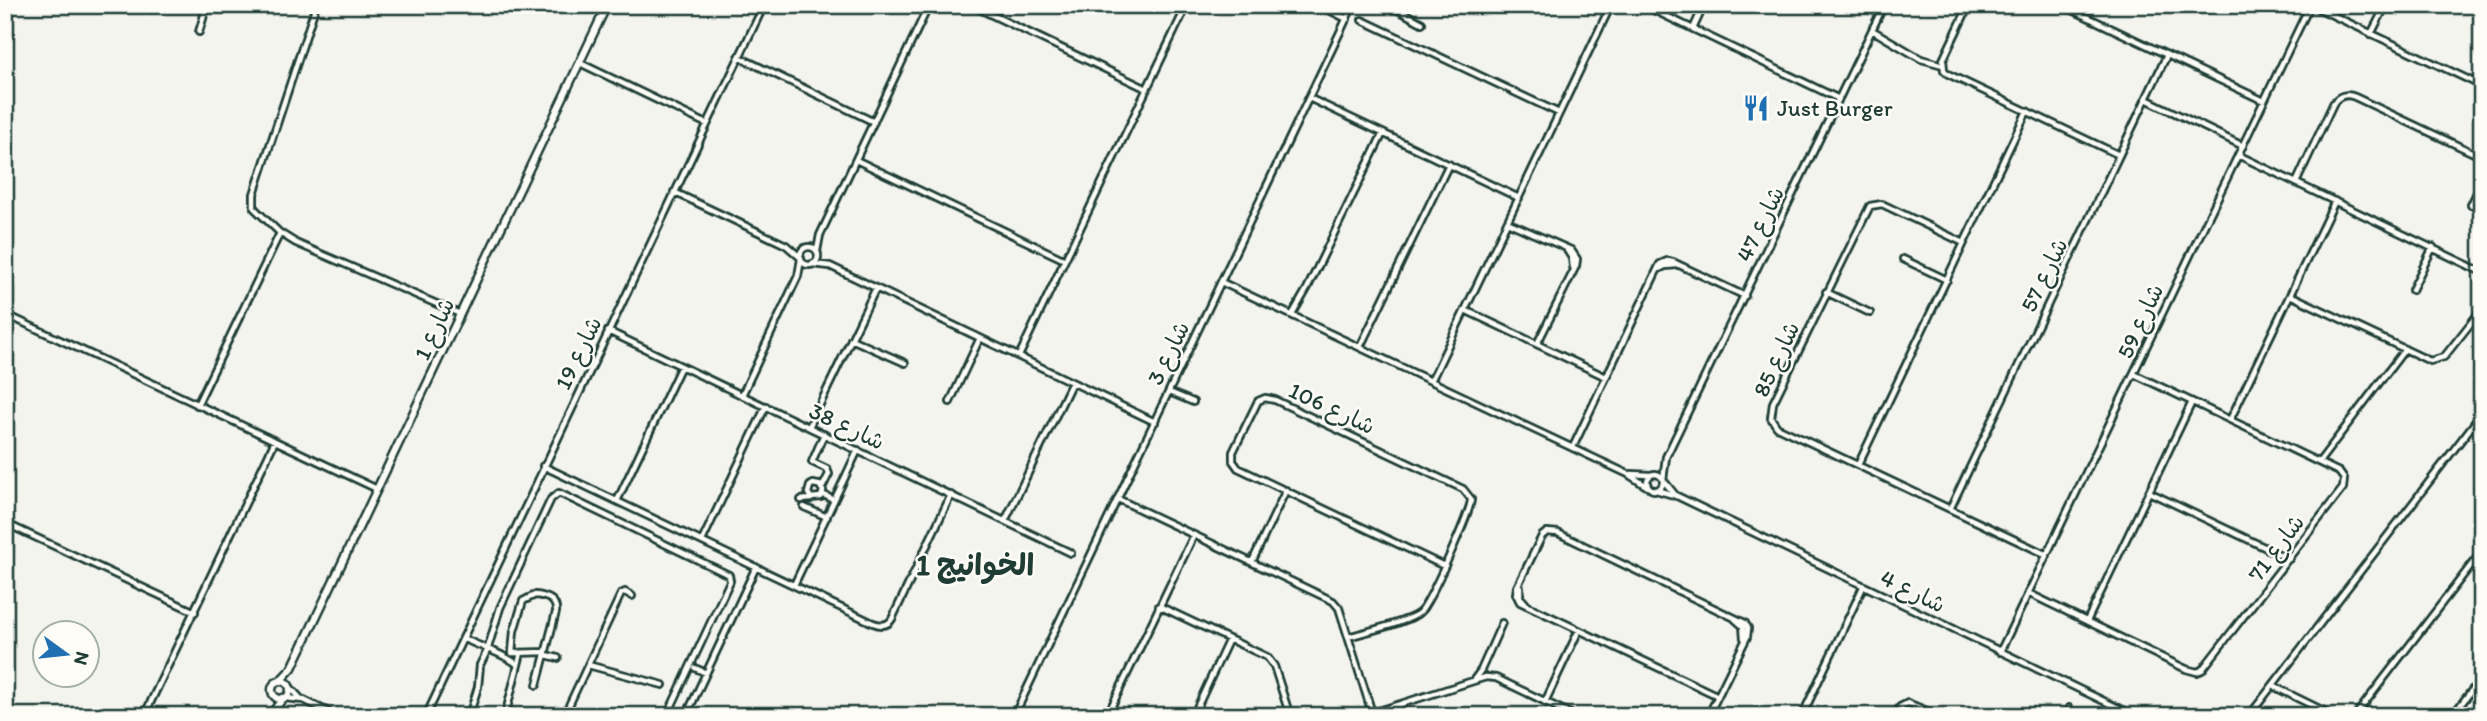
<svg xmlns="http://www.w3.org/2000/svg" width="2487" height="721" font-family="Itim,'Playpen Sans Arabic',sans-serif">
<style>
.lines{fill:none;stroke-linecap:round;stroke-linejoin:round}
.street-casing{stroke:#1f3d34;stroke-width:10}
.secondary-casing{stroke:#1f3d34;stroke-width:11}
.street{stroke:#fdfcf7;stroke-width:4.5}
.secondary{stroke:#fdfcf7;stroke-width:6}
.labels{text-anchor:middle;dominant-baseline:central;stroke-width:5;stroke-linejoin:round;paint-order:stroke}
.poi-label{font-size:23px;fill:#1f3d34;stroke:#fdfcf7;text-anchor:start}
.street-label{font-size:23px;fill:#1f3d34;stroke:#fdfcf7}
.district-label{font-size:30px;font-weight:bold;fill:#1f3d34;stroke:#fdfcf7}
</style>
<rect width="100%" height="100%" fill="#f4f4ef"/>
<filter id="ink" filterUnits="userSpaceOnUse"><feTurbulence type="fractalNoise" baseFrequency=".0143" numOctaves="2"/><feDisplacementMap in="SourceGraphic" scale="14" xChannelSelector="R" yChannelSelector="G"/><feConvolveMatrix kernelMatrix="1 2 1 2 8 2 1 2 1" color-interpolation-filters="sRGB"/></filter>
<g filter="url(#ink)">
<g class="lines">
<!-- street casing -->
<g class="street-casing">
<path id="street" d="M316 5 254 194V208L280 233 296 243 460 314
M971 5 1147 89
M1319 5 1347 19
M1389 5 1422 23
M1643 5 1839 99
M1969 5 1943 60 1944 70 1948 74 2119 155
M2062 5 2264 101
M2311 5 2482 86
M1362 20 1559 113
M1693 29 1704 5
M1872 30 1921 59 1943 65
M199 32 207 5
M2371 34 2386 5
M739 57 874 122
M580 63 707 124
M1309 98 1519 198
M2146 99 2243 146
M2238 155 2482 272
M856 160 1065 260
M2296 183 2333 104C2338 96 2346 93 2355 97L2482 157
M674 192 786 245 801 258
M2471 205 2482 182
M1507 222 1571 250 1577 259 1576 266 1537 344
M1964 243 1882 204 1870 206 1773 403 1771 418 1777 427 2047 555
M800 256a9 9 0 1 1 18 0a9 9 0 1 1-18 0Z
M1567 250 1572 258 1573 267
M817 251 820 235 929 5
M1903 259 1947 280
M812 264 830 266 1155 422
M1659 269 1665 266 1677 265
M1221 282 1628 474 1648 487
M2412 290 2433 247
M1826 292 1870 313
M2290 295 2430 361 2444 357 2482 309
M1465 310 1606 377
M5 314 377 489
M1292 315 1307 289 1383 133
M608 331 1071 553
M851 339 905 363
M1360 347 1449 164
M1019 356 1187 5
M1431 381 1611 5
M1169 392 1193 402
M742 395 798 276 801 259
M950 402 980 338
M197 405 280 233
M2230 420 2335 201
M809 427 876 288
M1573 447 1660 264 1667 261 1673 262 1745 296
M2319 462 2405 349
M1858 465 2027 111
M543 466 873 623C881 626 888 626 892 619L951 495
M1647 482a8 8 0 1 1 16 0a8 8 0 1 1-16 0Z
M1631 474 1650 475
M1663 480 1666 457 1884 5
M1664 481 1676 496
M820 486 823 491 821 497 811 498 808 493 810 486 813 484 823 486 829 474 827 469 812 462 824 434
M1656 490 1677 496 2135 716
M2149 492 2289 559
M822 494 834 500
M1118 499 1333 601 1339 608 1372 713
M801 500 811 499
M617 501 681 366
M804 507 827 517
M1950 509 2167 55
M1005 521 1072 382
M5 523 195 612
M702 541 766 406
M1252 562 1286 490
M794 585 858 450
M1520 587V597L1526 604
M2028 593 2186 669 2197 672 2202 670 2343 488 2344 479 2339 472 2134 374
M1159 606 1267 657 1274 666 1290 716
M1735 619 1743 626 1744 638
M2087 621 2192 402
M1348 637C1364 632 1410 622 1420 612 1429 604 1472 509 1471 499L1463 489 1275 400 1265 398 1258 401 1233 452V461L1238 468 1444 566
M463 638C479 647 506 654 518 665
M2000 652 2310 5
M512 653 514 631 523 601 535 595C546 596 557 599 556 612L537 685
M512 653 546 652
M546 655 558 658
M588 665 663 685
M695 668 706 673
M1473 681 1481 670 1502 623
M2273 686 2334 716
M290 687 300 698
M285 698 304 700 336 716
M1545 702 1579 630
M144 716 275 441
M426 716 764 5
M469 716 478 687 480 665 487 651 500 608 551 499 559 493 729 575 730 581 667 716
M505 716 521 653
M564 716 621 594 625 592 632 596
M686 716 756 567
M1014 716 1353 5
M1107 716 1194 535
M1193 716 1229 639
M1363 716 1473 681 1486 677 1496 678 1575 716
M1708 716 1747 637 1748 628 1745 623 1558 533 1547 532 1542 536 1517 587 1516 594 1520 602 1718 696
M1802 716 1863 587
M1895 716 1900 707 1908 703 1939 716
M2066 716 2069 708
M2249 716 2482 413
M2355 716 2482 551
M2452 716 2482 677"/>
</g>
<!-- secondary casing -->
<g class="secondary-casing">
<path id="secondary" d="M280 681 292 668 607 5
M272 690a9 9 0 1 1 18 0a9 9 0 1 1-18 0Z
M270 716 283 698"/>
</g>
<!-- street -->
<use href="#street" class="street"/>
<!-- secondary -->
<use href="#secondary" class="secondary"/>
</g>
</g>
<!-- icons -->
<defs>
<g id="restaurant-bare" transform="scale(2.1)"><path d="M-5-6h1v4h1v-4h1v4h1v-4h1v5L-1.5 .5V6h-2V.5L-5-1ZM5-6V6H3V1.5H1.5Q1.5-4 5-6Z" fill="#1f6fb2" stroke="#fdfcf7" stroke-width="2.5" paint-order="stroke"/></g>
</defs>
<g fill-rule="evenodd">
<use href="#restaurant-bare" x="1756" y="108"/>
</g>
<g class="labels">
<!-- poi labels -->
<g class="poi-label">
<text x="1777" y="108">Just Burger</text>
</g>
<!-- street labels -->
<g class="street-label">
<text transform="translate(1760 224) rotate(-64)">شارع 47</text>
<text transform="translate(2044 275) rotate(-64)">شارع 57</text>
<text transform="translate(2140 321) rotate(-65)">شارع 59</text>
<text transform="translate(434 329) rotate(-65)">شارع 1</text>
<text transform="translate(578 353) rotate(-64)">شارع 19</text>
<text transform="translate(1168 353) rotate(-64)">شارع 3</text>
<text transform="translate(1776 359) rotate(-65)">شارع 85</text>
<text transform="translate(1332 408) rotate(25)">شارع 106</text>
<text transform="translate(847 426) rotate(25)">شارع 38</text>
<text transform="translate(2276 548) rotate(-53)">شارع 71</text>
<text transform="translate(1913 591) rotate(26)">شارع 4</text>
</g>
<!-- district labels -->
<g class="district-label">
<text x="975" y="564">الخوانيج 1</text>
</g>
</g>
<!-- margin -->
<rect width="2487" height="721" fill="none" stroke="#fdfcf7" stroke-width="28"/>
<rect x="14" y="14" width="2459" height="693" fill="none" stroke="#1f3d34" stroke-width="2.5" filter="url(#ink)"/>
<!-- north arrow -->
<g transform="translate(66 654) rotate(105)"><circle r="33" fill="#fdfcf7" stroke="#a4b0a9" stroke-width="2"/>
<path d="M0-5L12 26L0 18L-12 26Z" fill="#1f6fb2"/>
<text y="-10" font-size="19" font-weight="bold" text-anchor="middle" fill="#1f3d34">N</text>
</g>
</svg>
